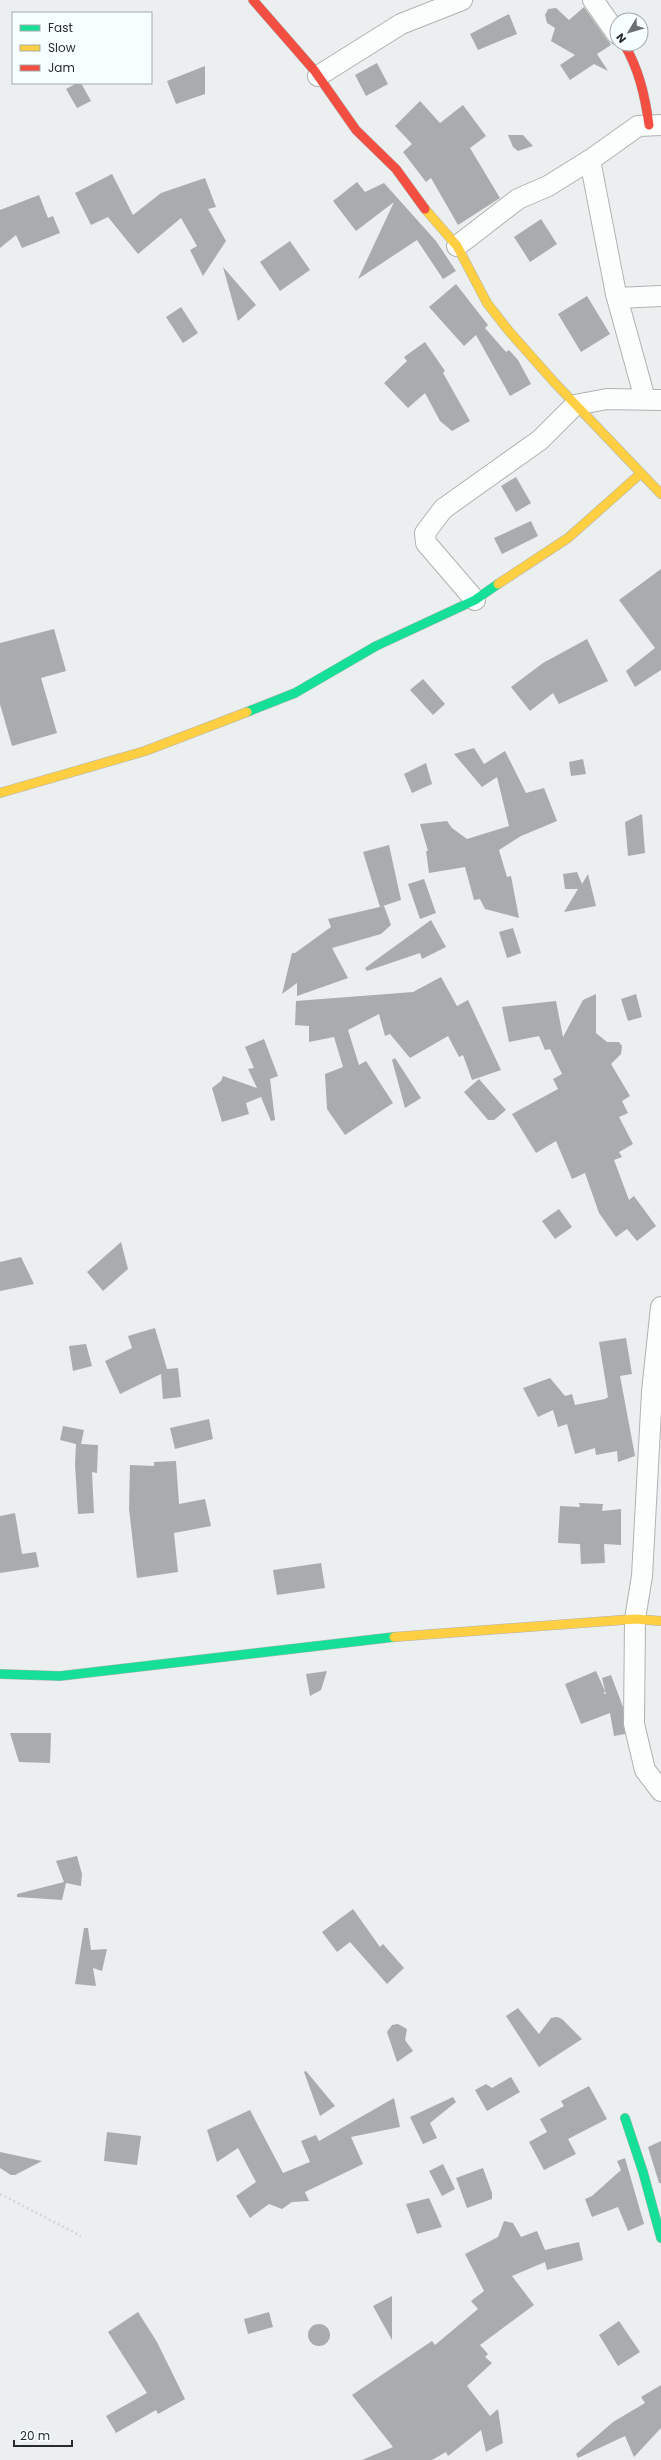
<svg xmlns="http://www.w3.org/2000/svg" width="661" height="2460" font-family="Poppins,sans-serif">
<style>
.building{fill:#a9acac}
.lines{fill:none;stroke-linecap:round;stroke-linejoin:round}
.street-casing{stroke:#b0b2b2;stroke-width:22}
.fast-casing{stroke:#b0b2b2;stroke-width:10}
.slow-casing{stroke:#b0b2b2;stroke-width:10}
.jam-casing{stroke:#b0b2b2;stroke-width:10}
.path{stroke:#d4d5d5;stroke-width:2.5;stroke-dasharray:2 3;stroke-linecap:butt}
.street{stroke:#fcfdfd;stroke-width:20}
.fast{stroke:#16e098;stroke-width:9}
.slow{stroke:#ffcf43;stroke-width:9}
.jam{stroke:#f24e42;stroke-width:9}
</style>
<rect width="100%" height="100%" fill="#ebefef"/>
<!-- building -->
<path class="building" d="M584 7 611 45 597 54 608 71 594 64 570 80 560 65 575 55 551 41 555 28 547 23 545 15 548 9 556 8 569 20Z
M509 14 517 34 478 50 470 34Z
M377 63 388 84 366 96 355 75Z
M205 66V94L176 104 167 81Z
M77 83H81L91 101 77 108 66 89Z
M420 101 440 123 463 105 486 136 470 148 500 198 458 225 431 178 426 182 403 152 412 144 395 126Z
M508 135H523L533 146 518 151 513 147Z
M112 174 133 215 161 193 205 178 216 207 208 209 226 241 203 276 190 250 197 246 181 218 138 254 108 217 91 225 75 193Z
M357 182 365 192 384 183 436 241 456 271 443 279 417 240 358 279 394 202 356 231 333 201Z
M39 195 48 218 53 216 60 233 22 248 16 235 0 248V210Z
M541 219 557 244 530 262 514 237Z
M290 241 310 270 280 291 260 262Z
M223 267 256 305 238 321Z
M456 284 488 325 485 328 506 352 509 350 518 360 531 384 510 396 476 335 464 346 429 307Z
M587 296 610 334 581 352 558 314Z
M181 307 198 333 183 343 166 317Z
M425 342 445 371 443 373 470 421 452 431 440 421 425 393 408 408 384 383 407 361 404 357Z
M516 477 531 503 516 512 501 486Z
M531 521 538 536 502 554 494 538Z
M661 569V670L635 687 626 671 655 648 619 600Z
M54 629 66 671 41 678 57 733 12 746 0 704V643Z
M587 639 608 681 559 704 553 693 530 711 511 687 543 663Z
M423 679 445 704 433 715 410 690Z
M474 748 484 764 505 751 526 793 544 788 557 821 521 836 499 850 507 877 511 876 519 918 485 909 480 899 474 900 465 867 429 873 426 851H428L420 824 447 821 452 828 467 839 509 826 497 777 482 787 454 754Z
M583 759 586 774 571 776 569 762Z
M426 763 432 784 412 793 404 774Z
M642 814 645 853 628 856 625 822Z
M389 845 401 900 380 907 363 852Z
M577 872 582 884 588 874 596 906 564 912 578 889H565L563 874Z
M424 879 436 913 420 919 408 884Z
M384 906 391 925 381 934 332 948 348 978 297 996V983L282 994 292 953H295L331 927 328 919Z
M431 920 446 947 422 959 420 953 367 971 365 968Z
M513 928 521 953 507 958 499 932Z
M441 977 457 1006 468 1000 501 1070 472 1080 463 1055 459 1057 448 1036 410 1058 390 1034 385 1036 379 1014 348 1030 359 1065 366 1061 393 1103 345 1135 327 1109 325 1074 343 1067 334 1037 309 1042V1026L295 1025 296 1001 413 992Z
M596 994V1033L607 1042H619L622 1046 621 1054 611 1064 630 1096 622 1101 628 1113 619 1117 633 1144 619 1152 622 1157 614 1160 629 1200 634 1196 656 1226 637 1241 627 1229 616 1237 599 1213 585 1173 572 1179 556 1141 536 1153 512 1114 558 1089 553 1079 562 1074 550 1049 545 1050 539 1036 509 1042 502 1007 556 1001 563 1037 583 1000Z
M636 994 642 1017 628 1021 621 999Z
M264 1039 278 1076 270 1079 275 1120 271 1121 261 1097 246 1103 249 1114 222 1122 212 1088 221 1081 223 1076 257 1088 248 1069 254 1068 245 1047Z
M395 1058 421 1098 405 1108 392 1060Z
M479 1079 506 1110 494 1120H488L464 1092Z
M559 1209 572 1227 555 1239 542 1221Z
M121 1242 128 1269 103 1291 87 1272Z
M21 1257 34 1284 0 1291V1262Z
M155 1328 167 1369 178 1368 181 1397 163 1399 161 1374 120 1394 105 1361 132 1348 128 1336Z
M626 1338 632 1374 620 1376 635 1456 618 1462 617 1451 596 1455 595 1448 575 1454 567 1424 558 1427 553 1410 538 1417 523 1388 550 1378 565 1396 572 1394 575 1405 605 1399 608 1397 599 1342Z
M86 1344 92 1366 73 1371 69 1346Z
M209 1419 213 1439 175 1449 170 1428Z
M63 1426 84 1430 81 1444 98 1445 97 1473 92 1472 94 1513 78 1514 75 1464 76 1444 60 1440Z
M176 1461 179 1504 205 1499 211 1526 174 1533 178 1572 137 1578 129 1509 130 1465 154 1466V1462Z
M579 1503 603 1504 602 1511 621 1509V1545L604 1544 605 1563 581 1564 580 1544 558 1543 560 1506 580 1507Z
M15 1513 22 1554 36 1552 39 1567 0 1573V1516Z
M321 1563 325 1588 277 1595 273 1570Z
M327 1671 321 1690 310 1696 306 1674Z
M596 1671 605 1691 604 1694H606L602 1678 611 1675 623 1707 625 1734 614 1736 610 1713 581 1724 565 1684Z
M10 1733H51L50 1763 19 1762Z
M77 1856 82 1874 81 1886 66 1883 62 1900 17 1897V1894L64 1882 56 1861Z
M353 1909 380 1947 383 1944 404 1968 387 1984 350 1942 337 1952 322 1932Z
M84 1928H88L91 1950 107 1949 102 1971 93 1968 96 1986 75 1984Z
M518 2008 539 2034 551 2018 557 2017 562 2019 582 2039 539 2067 506 2016Z
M398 2024 407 2029 405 2040 413 2051 397 2062 387 2032 392 2025Z
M306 2071 335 2106 320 2116 304 2072Z
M511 2077 520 2092 487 2111 475 2090 486 2084 492 2088Z
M589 2086 607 2119 568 2139 576 2154 544 2170 529 2142 547 2132 540 2119 564 2106 561 2101Z
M453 2097 456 2102 430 2123 437 2138 423 2144 410 2117Z
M394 2098 400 2127 351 2137 363 2164 305 2192 309 2201 292 2202 282 2209 269 2204 250 2218 236 2196 256 2182 238 2148 217 2162 207 2130 250 2110 283 2173 310 2162 301 2141 316 2135 319 2141Z
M107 2132 141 2136 137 2165 104 2161Z
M661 2141V2183H659L648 2147Z
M0 2152 42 2161 15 2175H11L0 2168Z
M625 2158 644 2224 628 2231 618 2207 592 2217 585 2199 592 2196 621 2170 617 2161Z
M443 2164 455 2189 442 2196 429 2171Z
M483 2168 492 2193V2199L467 2208 456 2178Z
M429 2198 442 2227 417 2234 406 2204Z
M504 2221 513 2223 521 2237 537 2231 545 2250 579 2242 583 2260 547 2270 545 2262 512 2276 534 2305 480 2345 488 2354 485 2357 492 2363 467 2386 490 2416 498 2409 503 2443 486 2452 481 2430 448 2456 446 2452 432 2460H362L393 2447 352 2395 432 2341 435 2345 478 2309 471 2301 484 2291 465 2254 498 2237Z
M392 2296V2340L373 2306Z
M138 2312 157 2342 185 2399 158 2414 156 2410 116 2433 106 2416 147 2393 108 2332Z
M269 2312 273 2327 248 2334 244 2319Z
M619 2321 640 2352 618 2366 599 2335Z
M308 2335a11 11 0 1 1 22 0a11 11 0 1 1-22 0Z
M661 2385V2428L634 2457 625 2436 578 2458 576 2454 613 2422 645 2403 641 2397Z"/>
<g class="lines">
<!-- street casing -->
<g class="street-casing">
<path id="street" d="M593 0 617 34
M318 76 401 24 462 0
M590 160 616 294 645 399
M457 246 518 199 548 186 593 158 638 126 661 125
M617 298 661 296
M475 600 426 543 425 533 443 509 540 440 575 405 607 399 661 400
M661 1307 652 1392 642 1576 635 1619 634 1724 645 1770 661 1791"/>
</g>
<!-- fast casing -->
<g class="fast-casing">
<path id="fast" d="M247 712 295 693 376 646 475 600 498 584
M0 1674 60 1676 394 1637
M625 2118 643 2172 661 2238"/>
</g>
<!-- slow casing -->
<g class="slow-casing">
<path id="slow" d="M425 209 457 246 487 303 508 330 554 382 661 494
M498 584 568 538 640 474
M0 793 145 751 247 712
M394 1637 635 1619 661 1621"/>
</g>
<!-- jam casing -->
<g class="jam-casing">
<path id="jam" d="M253 0 314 70 356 130 396 169 425 209
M624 44C639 69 645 96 649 125"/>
</g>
<!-- path -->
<path class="path" d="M0 2194 81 2236"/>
<!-- street -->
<use href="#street" class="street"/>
<!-- fast -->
<use href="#fast" class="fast"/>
<!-- slow -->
<use href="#slow" class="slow"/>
<!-- jam -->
<use href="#jam" class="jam"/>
</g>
<!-- legend -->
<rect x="12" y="12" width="140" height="72" fill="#f6fefe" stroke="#a4aaaa"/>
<rect x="20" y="25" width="20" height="6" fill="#16e098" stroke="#a4aaaa"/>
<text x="48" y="32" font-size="12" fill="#282b2b">Fast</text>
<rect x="20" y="45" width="20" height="6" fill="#ffcf43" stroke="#a4aaaa"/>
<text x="48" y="52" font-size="12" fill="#282b2b">Slow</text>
<rect x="20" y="65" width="20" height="6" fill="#f24e42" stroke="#a4aaaa"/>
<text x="48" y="72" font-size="12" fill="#282b2b">Jam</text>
<!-- north arrow -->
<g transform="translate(629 32) rotate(232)"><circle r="19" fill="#f6fefe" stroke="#a4aaaa"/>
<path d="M0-3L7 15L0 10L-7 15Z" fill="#6c7070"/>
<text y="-6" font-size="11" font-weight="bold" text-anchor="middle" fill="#282b2b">N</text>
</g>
<!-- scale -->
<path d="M14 2440v6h58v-6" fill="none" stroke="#282b2b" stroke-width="2"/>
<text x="20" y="2440" font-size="12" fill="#282b2b" stroke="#f6fefe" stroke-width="3" paint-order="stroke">20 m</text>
</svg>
